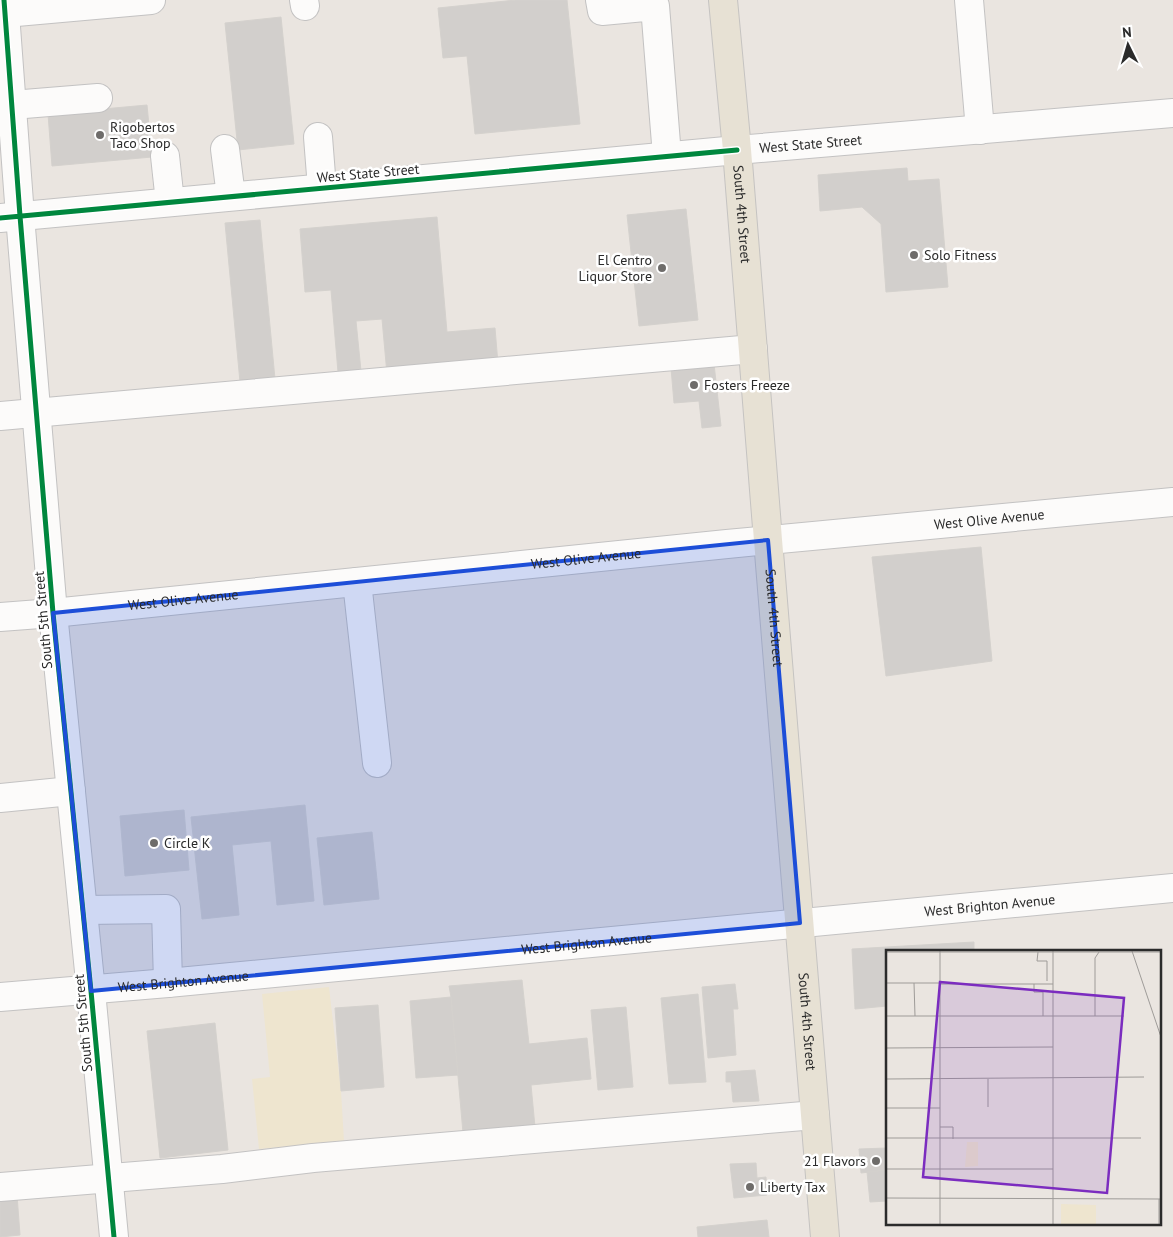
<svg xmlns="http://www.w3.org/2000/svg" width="1173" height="1237" font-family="'PT Sans',sans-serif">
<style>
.sand{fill:#eee5cf}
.building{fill:#d2cfcc;stroke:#d4d1cd}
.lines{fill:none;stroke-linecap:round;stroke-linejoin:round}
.minor-casing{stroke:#c3c2c2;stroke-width:30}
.major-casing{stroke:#c5c3c1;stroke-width:30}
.minor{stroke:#fcfbfa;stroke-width:28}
.major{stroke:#e7e1d4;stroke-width:28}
.cycleway-casing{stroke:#fff;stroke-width:8}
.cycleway{stroke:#00873e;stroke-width:5}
.marked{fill:#1d4ed8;fill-opacity:0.2;stroke:#1d4ed8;stroke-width:4;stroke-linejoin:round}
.poi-dot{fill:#6e6c6a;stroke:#fff;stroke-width:2}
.labels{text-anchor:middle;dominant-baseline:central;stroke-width:5;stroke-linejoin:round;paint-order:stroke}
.poi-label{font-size:14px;fill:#2b2b2b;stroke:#fff;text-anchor:start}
.street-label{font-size:14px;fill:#2b2b2b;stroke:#fff}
.inset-road{fill:none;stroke:#9e9b98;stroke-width:1}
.view{fill:#7b2cbf;fill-opacity:0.15;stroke:#7b2cbf;stroke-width:2.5}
.inset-edge{fill:none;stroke:#2b2b2b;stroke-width:2.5}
</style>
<rect width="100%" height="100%" fill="#eae5e0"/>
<!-- sand -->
<path class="sand" d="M329 987 341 1091 344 1141 259 1149 252 1079 270 1077 262 994Z"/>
<!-- building -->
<path class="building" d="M516 0H567L580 124 475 134 467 56 443 58 438 8Z
M281 17 294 144 238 150 225 23Z
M147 105 152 157 52 166 48 114Z
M907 168 908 181 939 179 948 287 886 292 881 224 862 207 820 211 818 175Z
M686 209 698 320 639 326 627 215Z
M437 217 447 332 495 328 498 364 387 374 382 319 356 321 361 371 338 372 331 290 305 292 300 229Z
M260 220 275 379 240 382 225 223Z
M714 364 721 426 702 428 699 401 674 403 671 368Z
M981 547 992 661 886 676 872 557Z
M305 805 314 901 277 905 271 841 232 845 239 915 202 919 191 817Z
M184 810 189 870 125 876 120 816Z
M372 832 379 899 324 905 317 838Z
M974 942V951H887V1006L855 1009 852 949Z
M522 980 529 1044 587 1038 591 1079 531 1085 535 1127 463 1133 451 997 449 986Z
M735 984 738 1009H733L736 1055 708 1058 702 987Z
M698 994 706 1082 669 1084 661 998Z
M451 997 458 1075 416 1078 410 1001Z
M378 1005 384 1087 341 1091 335 1008Z
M626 1007 633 1087 598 1090 591 1010Z
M215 1023 228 1150 160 1158 147 1031Z
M755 1070 759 1101 733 1102 731 1082H726V1072Z
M887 1148V1170L861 1173 859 1149Z
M756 1163 757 1178 766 1177 767 1195 734 1198 730 1164Z
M887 1170V1201L870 1202 867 1172Z
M17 1195 20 1235 0 1237V1197Z
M767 1220 769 1237H698L697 1227Z"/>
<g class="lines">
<!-- minor casing -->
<g class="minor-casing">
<g id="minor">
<path d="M4 0 20 216 53 613 91 991 114 1237"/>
<path d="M304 0 305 6"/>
<path d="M600 0 602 11 655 6 667 156"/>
<path d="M969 0 980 130"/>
<path d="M5 13 151 0"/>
<path d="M12 105 98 98"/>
<path d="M318 137 322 188"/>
<path d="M225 149 231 196"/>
<path d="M165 156 170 202"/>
<path id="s1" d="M0 218 737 150 1173 113"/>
<path d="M0 416 753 349"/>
<path d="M357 582 377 763"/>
<path id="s2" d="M0 617 53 613 727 544 1173 502"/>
<path d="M0 798 71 791"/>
<path d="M83 910 166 909 168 983"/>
<path id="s3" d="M0 997 168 983 1173 888"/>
<path d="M0 1187 222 1169 313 1158 815 1115"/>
</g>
</g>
<!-- major casing -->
<g class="major-casing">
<g id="major">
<path id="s4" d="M723 0 737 150 768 540 825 1237"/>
</g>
</g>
<!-- minor -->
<use href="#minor" class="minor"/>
<!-- major -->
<use href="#major" class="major"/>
<!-- cycleway casing -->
<g class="cycleway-casing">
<path id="cycleway" d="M4 0 20 216 53 613 91 991 114 1237
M0 218 737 150"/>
</g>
<!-- cycleway -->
<use href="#cycleway" class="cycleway"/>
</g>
<!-- marked area -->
<path class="marked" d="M768 540 800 923 91 991 53 613Z"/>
<!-- markers -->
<g class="poi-dot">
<circle cx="100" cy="135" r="5"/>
<circle cx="914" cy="255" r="5"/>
<circle cx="662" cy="268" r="5"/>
<circle cx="694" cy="385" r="5"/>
<circle cx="154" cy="843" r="5"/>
<circle cx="876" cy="1161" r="5"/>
<circle cx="750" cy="1187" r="5"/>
</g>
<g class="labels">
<!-- poi labels -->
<g class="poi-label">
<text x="110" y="127">Rigobertos<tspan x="110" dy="16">Taco Shop</tspan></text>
<text x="924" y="255">Solo Fitness</text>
<text x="652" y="260" text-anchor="end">El Centro<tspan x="652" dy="16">Liquor Store</tspan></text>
<text x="704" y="385">Fosters Freeze</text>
<text x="164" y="843">Circle K</text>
<text x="866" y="1161" text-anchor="end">21 Flavors</text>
<text x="760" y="1187">Liberty Tax</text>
</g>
<!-- street labels -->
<g class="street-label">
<text stroke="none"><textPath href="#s1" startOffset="814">West State Street</textPath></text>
<text transform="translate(368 173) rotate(-5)">West State Street</text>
<text stroke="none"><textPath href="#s4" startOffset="215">South 4th Street</textPath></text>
<text stroke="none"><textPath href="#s2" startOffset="994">West Olive Avenue</textPath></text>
<text stroke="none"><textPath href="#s2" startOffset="589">West Olive Avenue</textPath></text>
<text stroke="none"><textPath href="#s2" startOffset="184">West Olive Avenue</textPath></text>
<text stroke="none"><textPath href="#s4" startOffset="620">South 4th Street</textPath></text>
<text transform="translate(43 620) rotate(-95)">South 5th Street</text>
<text stroke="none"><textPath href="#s3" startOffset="994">West Brighton Avenue</textPath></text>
<text stroke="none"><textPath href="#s3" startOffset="589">West Brighton Avenue</textPath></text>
<text stroke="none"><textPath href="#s3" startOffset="184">West Brighton Avenue</textPath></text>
<text stroke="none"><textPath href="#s4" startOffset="1025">South 4th Street</textPath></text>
<text transform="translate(83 1023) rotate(-95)">South 5th Street</text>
</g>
</g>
<!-- overview -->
<g transform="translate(886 950)">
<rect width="275" height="275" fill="#eae5e0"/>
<path d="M81 192H92V216L79 217ZM175 254 210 255V274H175Z" fill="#eee5cf"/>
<path class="inset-road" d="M54 1V274M246 1 275 87M0 2H167M152 2 151 11H161V31M167 2H275M0 33H54M28 33 29 66M54 34H167M148 34V42H157V66M0 66H238M209 66V8L213 2M0 98 167 97M0 129 258 127M102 129V157M0 158H54M54 177H67V189M0 188H255M0 219H167M0 248 275 249M273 249V274M167 274V1"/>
<path class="view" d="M54 32 238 48 221 243 37 227Z"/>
<rect width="275" height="275" class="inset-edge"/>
</g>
<!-- north arrow -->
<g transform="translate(1128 45) rotate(355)" stroke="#ffffff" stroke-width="4" paint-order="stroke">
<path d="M0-4L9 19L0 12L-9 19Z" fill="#2b2b2b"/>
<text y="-8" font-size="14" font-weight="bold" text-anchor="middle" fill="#2b2b2b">N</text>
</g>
</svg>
